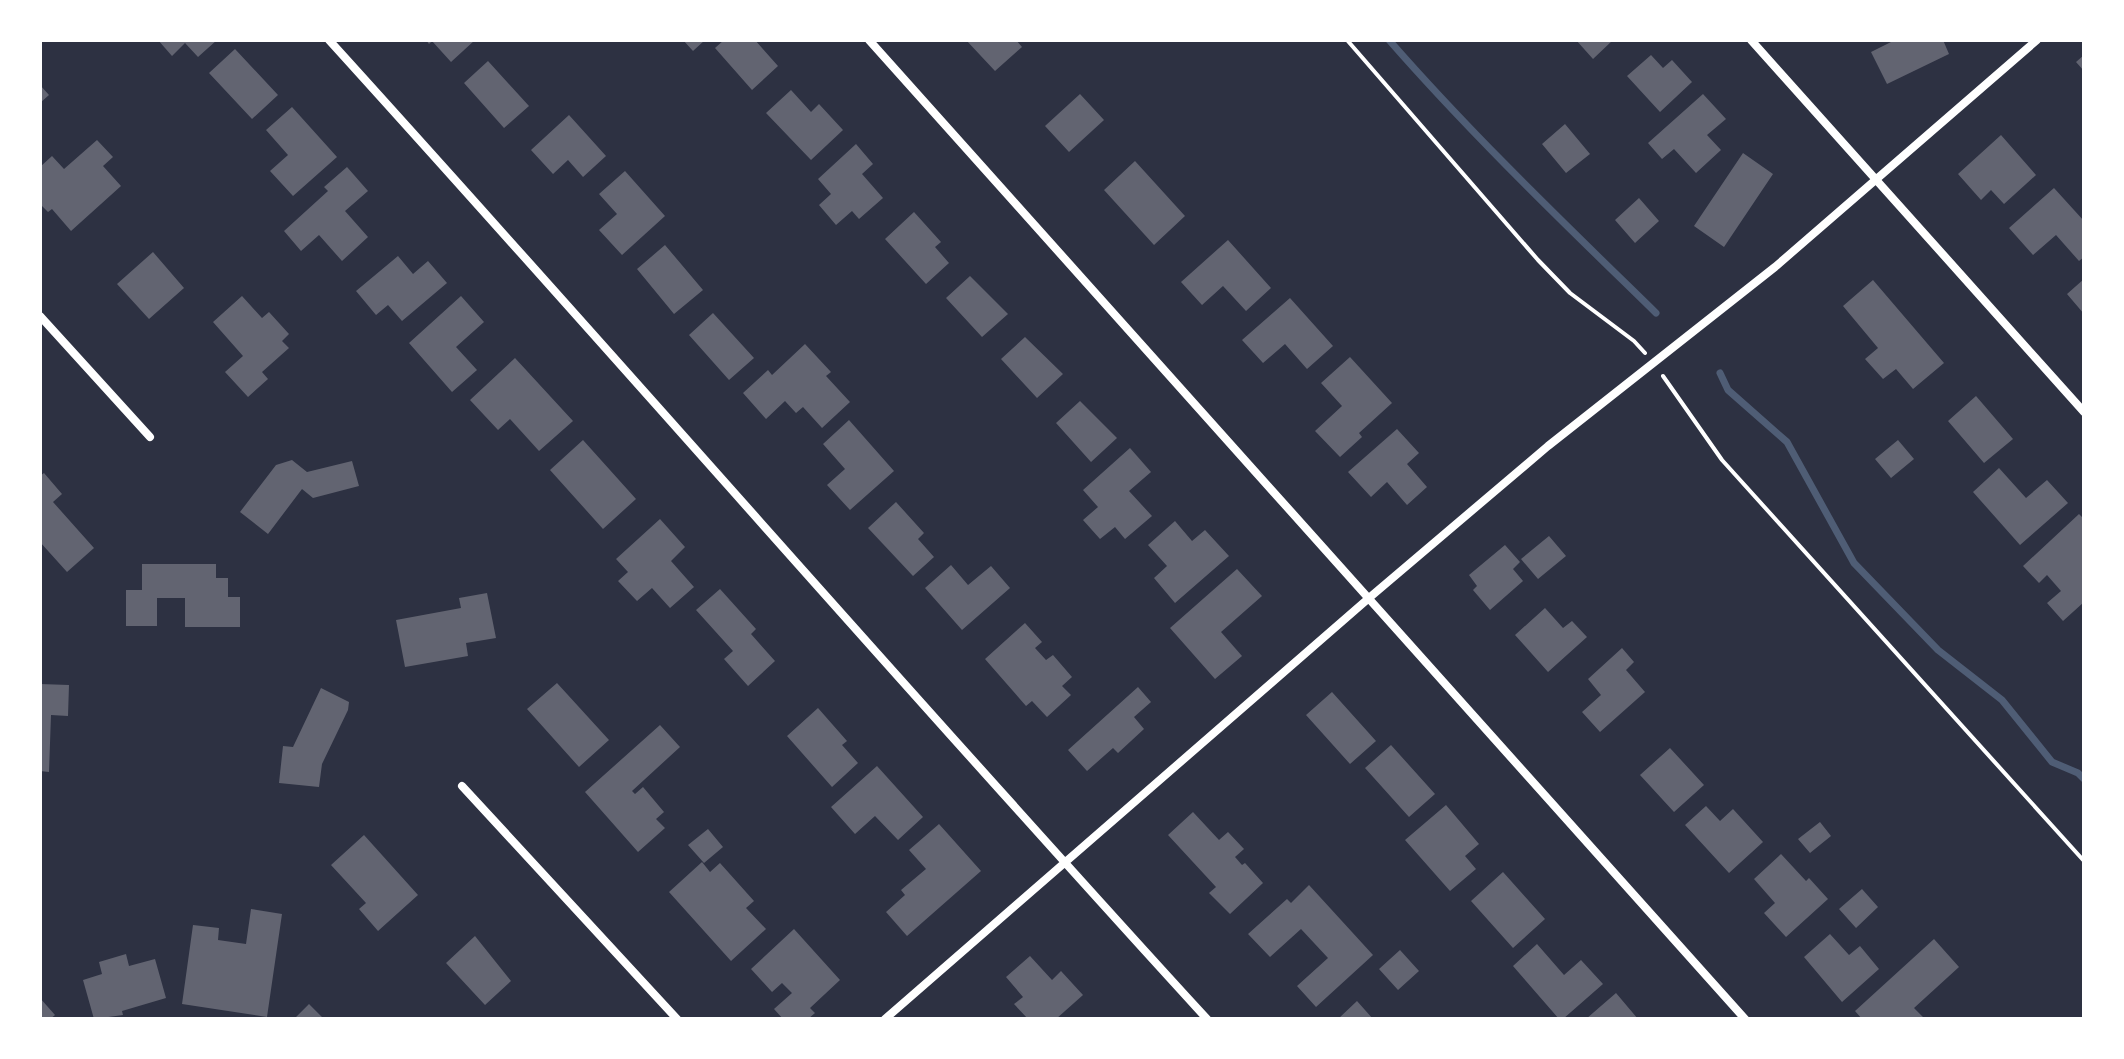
<svg xmlns="http://www.w3.org/2000/svg" width="2124" height="1059" font-family="'PT Sans',sans-serif">
<style>
.lines{fill:none;stroke-linecap:round;stroke-linejoin:round}
.stream{stroke:#4f5d75;stroke-width:7}
.building{fill:#626471}
.path{stroke:#fff;stroke-width:4}
.minor{stroke:#fff;stroke-width:8}
</style>
<rect width="100%" height="100%" fill="#2d3142"/>
<g class="lines">
<!-- stream -->
<path class="stream" d="M1389 40C1473 136 1565 224 1656 313
M1720 373 1728 390 1787 442 1854 563 1938 650 2002 700 2052 762 2078 773 2084 779"/>
</g>
<!-- building -->
<path class="building" d="M158 40H217L198 57 185 43 172 56Z
M426 40H475L451 62 432 41 429 44Z
M683 40H705L693 51Z
M724 40H755L778 66 752 90 715 48Z
M966 40H1016L1022 47 995 71Z
M1576 40H1613L1593 59Z
M1895 40H1943L1949 54 1887 84 1871 52Z
M235 49 278 95 252 119 209 73Z
M1651 55 1663 68 1672 60 1692 82 1660 112 1627 76Z
M2084 55V71L2076 62Z
M488 61 529 106 504 128 464 83Z
M40 85 49 95 40 103Z
M791 90 811 112 819 104 843 130 811 160 766 113Z
M1080 94 1104 120 1069 152 1045 126Z
M1703 94 1726 119 1707 135 1721 150 1696 173 1674 149 1662 159 1648 143Z
M292 107 337 157 293 196 270 171 288 155 266 130Z
M569 115 606 156 583 177 568 160 553 174 531 150Z
M1565 124 1590 154 1566 173 1542 144Z
M2001 135 2036 175 2004 204 1991 190 1981 200 1958 174Z
M97 140 113 157 103 166 121 186 71 231 52 209 48 212 40 204V167L52 156 64 169Z
M856 144 873 164 862 174 883 198 859 219 852 211 836 225 819 205 831 194 818 179Z
M1743 153 1773 174 1724 247 1694 226Z
M1135 161 1185 216 1154 245 1104 190Z
M347 167 368 191 345 211 368 237 342 261 319 235 301 251 284 231 328 191 324 187Z
M625 171 665 216 622 255 599 230 617 214 599 194Z
M2054 188 2084 221V257L2079 261 2056 235 2033 255 2009 228Z
M1639 198 1659 221 1635 243 1615 220Z
M914 212 941 242 935 247 949 263 926 284 885 239Z
M1228 240 1271 288 1246 311 1223 286 1202 305 1181 282Z
M665 245 703 290 674 314 637 269Z
M153 252 184 288 149 319 117 284Z
M398 256 413 274 428 261 447 283 402 321 388 305 376 315 356 291Z
M970 276 1008 314 982 337 946 298Z
M2084 279V314L2067 294Z
M1873 280 1944 363 1913 389 1896 369 1883 379 1865 359 1878 348 1843 306Z
M242 296 262 318 269 312 289 334 282 341 289 348 262 372 268 379 248 397 225 372 243 356 213 322Z
M461 296 484 322 456 347 477 370 452 392 409 343Z
M1290 298 1333 346 1307 369 1285 344 1263 363 1242 340Z
M713 313 754 358 729 380 689 335Z
M1025 337 1063 374 1037 398 1001 359Z
M805 344 831 372 826 376 850 402 822 428 803 407 796 413 785 401 766 419 743 393 768 370 772 375Z
M1350 357 1392 403 1359 433 1362 437 1340 457 1315 431 1342 406 1321 383Z
M515 358 573 421 539 451 510 419 498 430 470 400Z
M1976 396 2013 439 1984 463 1948 421Z
M1080 401 1117 438 1091 462 1056 423Z
M849 420 894 471 850 510 827 485 845 469 823 444Z
M1397 429 1419 453 1407 464 1427 487 1407 505 1387 482 1371 497 1348 472Z
M583 440 636 499 603 529 550 470Z
M1898 440 1914 459 1891 478 1875 459Z
M1130 448 1151 472 1129 491 1152 516 1125 539 1115 527 1100 539 1083 520 1098 507 1083 490Z
M292 460 307 472 352 461 359 486 313 498 302 489 268 534 240 512 276 465Z
M1999 468 2026 498 2047 480 2068 503 2020 545 1973 492Z
M44 473 62 494 53 502 94 548 67 572 40 542V476Z
M896 502 924 533 918 539 934 557 913 576 868 528Z
M2079 514 2084 519V602L2063 621 2047 603 2061 591 2047 575 2039 583 2023 566Z
M660 519 685 547 671 561 694 587 670 608 652 588 637 601 618 581 628 572 616 559Z
M1175 521 1192 541 1205 530 1229 556 1175 603 1154 578 1167 566 1148 545Z
M1549 536 1566 556 1538 579 1521 559Z
M1505 545 1520 562 1513 569 1523 581 1490 610 1473 590 1477 586 1469 575Z
M142 564H216V578H228V597H240V627H185V598H157V626H126V590H142Z
M951 565 968 585 991 566 1010 588 962 630 925 588Z
M1237 569 1262 596 1221 632 1242 656 1215 679 1170 628Z
M720 589 756 629 751 634 775 661 748 686 724 659 733 651 696 610Z
M487 593 496 638 466 643 468 656 405 667 396 620 461 608 459 598Z
M1545 608 1563 628 1572 621 1587 637 1548 672 1515 635Z
M1025 623 1042 642 1035 648 1046 660 1053 655 1072 677 1062 686 1071 695 1047 717 1032 701 1026 706 985 659Z
M1622 648 1634 662 1626 670 1645 692 1600 732 1582 712 1601 695 1588 679Z
M557 683 609 740 579 767 527 709Z
M40 684 69 685 68 716 51 715 49 772 40 771Z
M1138 687 1151 702 1134 717 1144 729 1118 753 1113 748 1087 771 1068 750Z
M321 688 349 702 348 710 322 764 319 787 279 783 283 746 293 747Z
M1332 692 1376 741 1350 764 1306 715Z
M818 708 847 741 842 745 858 763 832 787 787 736Z
M660 725 680 747 632 791 635 794 643 787 664 812 656 819 665 828 638 852 585 792Z
M1391 745 1435 794 1409 817 1365 768Z
M1670 748 1704 785 1674 812 1640 775Z
M877 766 923 817 898 840 875 816 855 834 831 807Z
M1446 805 1479 844 1465 856 1476 869 1450 891 1405 840Z
M1706 806 1720 821 1733 809 1763 842 1729 873 1685 825Z
M1193 812 1219 840 1228 832 1244 849 1235 857 1242 865 1245 863 1263 883 1230 914 1209 893 1216 887 1168 835Z
M1820 822 1831 836 1810 853 1798 839Z
M939 824 981 871 907 936 886 912 905 895 901 890 926 869 909 850Z
M708 829 723 847 704 863 688 845Z
M364 835 418 895 378 931 359 909 366 903 331 865Z
M1781 854 1806 881 1809 878 1828 899 1786 937 1764 913 1775 903 1754 879Z
M702 862 710 872 720 863 754 901 746 908 766 929 731 961 669 892Z
M1503 872 1545 919 1513 948 1471 901Z
M1309 885 1373 955 1316 1007 1297 986 1328 958 1301 929 1270 957 1248 934 1287 899 1291 903Z
M1862 889 1878 907 1856 928 1839 909Z
M251 909 282 914 267 1017 182 1004 193 925 219 928 218 940 246 944Z
M794 929 840 980 810 1008 815 1013 808 1019H783L774 1009 792 993 782 983 772 992 751 969Z
M1830 934 1849 955 1860 946 1879 969 1842 1002 1804 957Z
M475 936 511 981 485 1005 446 963Z
M1934 939 1959 967 1914 1008 1925 1019H1862L1855 1011Z
M1537 944 1564 975 1581 960 1603 984 1563 1019H1559L1513 966Z
M1400 950 1419 971 1398 990 1379 969Z
M126 954 129 966 155 959 166 998 122 1011 123 1015 94 1019 83 980 102 974 99 962Z
M1030 956 1052 980 1061 971 1083 995 1056 1019H1028L1014 1004 1023 997 1006 977Z
M1616 993 1638 1019H1586Z
M40 998 55 1015 50 1019H40Z
M1357 1001 1373 1019H1338Z
M309 1004 324 1019H294Z"/>
<g class="lines">
<!-- path -->
<path class="path" d="M1347 40 1538 260 1570 293 1634 341 1645 353
M1663 376 1722 460 2084 861"/>
<!-- minor -->
<path class="minor" d="M329 40C624 365 911 696 1207 1019
M869 40 1745 1019
M1751 40 2084 412
M40 316 150 437
M462 786 677 1019
M885 1019 1369 598 1548 446 1775 267 2037 40"/>
</g>
<!-- border -->
<rect width="2124" height="1059" fill="none" stroke="#ffffff" stroke-width="84"/>
</svg>
